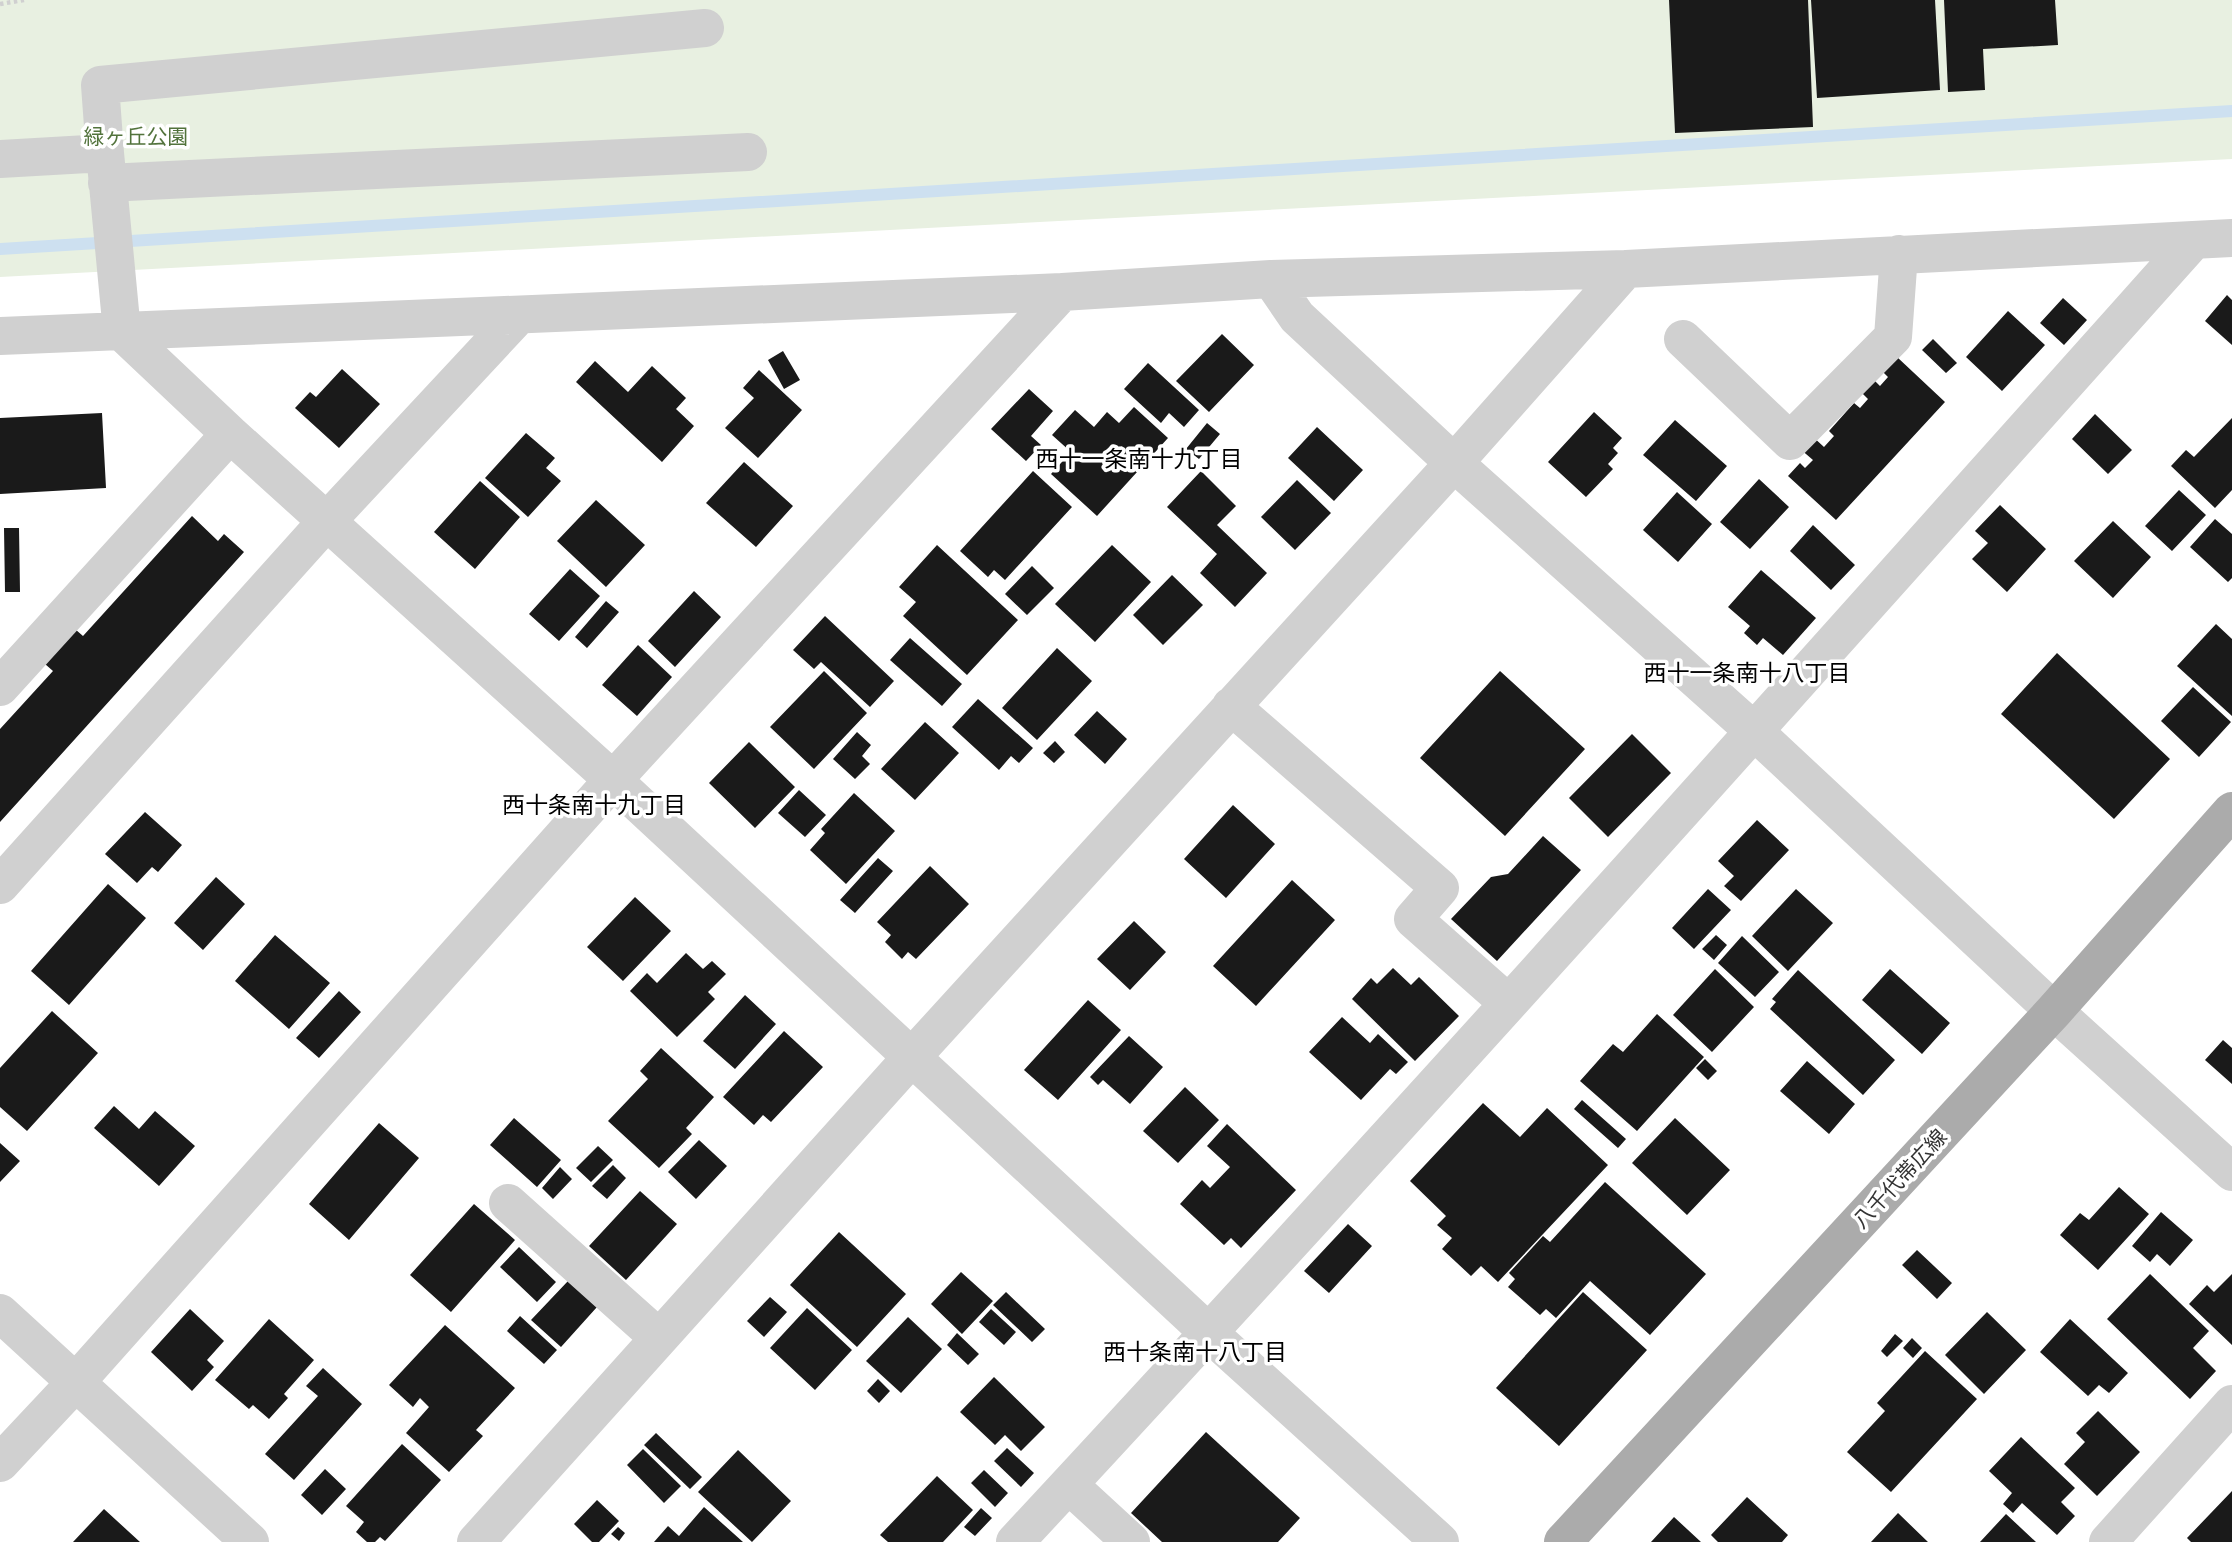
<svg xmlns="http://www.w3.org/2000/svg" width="2232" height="1542" font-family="Lato,'Noto Sans JP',sans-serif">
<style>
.green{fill:#e8f0e1}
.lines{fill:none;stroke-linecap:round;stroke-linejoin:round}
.stream{stroke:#cde0f0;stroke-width:12}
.building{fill:#1a1a1a}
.path{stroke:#d0d0d0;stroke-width:4.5;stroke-dasharray:3.5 3.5;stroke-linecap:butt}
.minor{stroke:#d0d0d0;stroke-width:38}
.major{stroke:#ababab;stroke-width:38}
.labels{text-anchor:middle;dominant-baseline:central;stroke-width:7;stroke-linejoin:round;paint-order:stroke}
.park-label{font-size:21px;fill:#52733c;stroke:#fff}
.street-label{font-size:21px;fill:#333;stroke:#fff}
.neighbourhood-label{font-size:23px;fill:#000;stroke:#fff}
</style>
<rect width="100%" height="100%" fill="#fff"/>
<!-- green -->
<path class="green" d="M0 0H2232V159L0 277Z"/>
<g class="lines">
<!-- stream -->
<path class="stream" d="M0 249 2232 111"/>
</g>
<!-- building -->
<path class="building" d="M1669 0H1808L1813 127 1675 133Z
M1811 0H1935L1940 90 1817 98Z
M1944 0H2055L2058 45 1983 49 1985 90 1948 92Z
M2227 295 2232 300V345L2205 321Z
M2063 298 2087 320 2064 345 2040 323Z
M2008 311 2045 345 2002 391 1966 357Z
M1222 334 1254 365 1209 412 1176 381Z
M1933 339 1957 363 1946 373 1922 350Z
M783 351 800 380 784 389 768 360Z
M1897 357 1945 402 1836 520 1788 476 1800 463 1805 468 1813 460 1799 448 1811 435 1824 447 1834 436 1829 431 1854 403 1860 408 1868 399 1855 386 1867 373 1880 386 1888 377 1883 372Z
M595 361 628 392 652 366 686 398 676 409 694 426 662 462 576 382Z
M1148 363 1199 410 1184 427 1169 413 1161 423 1124 389Z
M342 369 380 404 339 448 295 408 310 392 316 397Z
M759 370 802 410 758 458 725 428 754 398 743 388Z
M1029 389 1053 411 1031 436 1041 445 1026 461 991 429Z
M1134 407 1168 438 1097 516 1051 474 1071 452 1052 435 1075 410 1094 427 1107 412 1119 423Z
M1594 412 1622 438 1613 448 1618 453 1608 464 1613 469 1586 497 1548 462Z
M102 413 106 488 0 494V418Z
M2095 414 2132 450 2108 474 2072 439Z
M2232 418V490L2215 508 2171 466 2186 450 2194 457Z
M1675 420 1727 466 1696 501 1643 455Z
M1207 423 1220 434 1199 459 1186 449Z
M1317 427 1363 470 1334 501 1288 458Z
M526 433 555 458 546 468 561 481 528 517 485 478Z
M744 462 793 506 756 547 706 503Z
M1033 471 1072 507 1005 580 994 570 988 577 960 551Z
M1201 471 1236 506 1217 525 1267 573 1235 607 1200 573 1217 554 1167 507Z
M1759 479 1789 507 1750 549 1720 522Z
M1297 480 1331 513 1295 550 1261 517Z
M480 481 520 517 475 569 434 532Z
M2179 490 2206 515 2172 551 2145 526Z
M1677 492 1712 524 1678 562 1643 530Z
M596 500 645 545 606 587 557 541Z
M2000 505 2046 549 2007 592 1972 559 1988 543 1975 531Z
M192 516 218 541 224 534 244 552 0 822V729L53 671 37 657 68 623 83 636Z
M2215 519 2232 534V578L2228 582 2190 547Z
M2113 521 2151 557 2113 598 2074 561Z
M1813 525 1855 565 1831 590 1790 551Z
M4 528H19L20 592H5Z
M937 545 1018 620 967 675 903 616 916 602 899 587Z
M1112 545 1151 582 1095 642 1055 604Z
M1032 566 1054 588 1027 615 1005 594Z
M570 569 600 596 559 641 529 614Z
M1761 570 1816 618 1783 655 1763 638 1757 645 1744 633 1750 626 1728 607Z
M1172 575 1203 605 1163 645 1133 615Z
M694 591 721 617 675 667 648 641Z
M606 601 619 612 587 648 575 637Z
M825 616 894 681 870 707 821 662 814 669 793 650Z
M2216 624 2232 639V716L2177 666Z
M910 638 962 684 942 706 890 660Z
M638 645 672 677 637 716 602 685Z
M1057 648 1092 681 1037 740 1002 708Z
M2057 653 2170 759 2114 819 2001 714Z
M824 671 867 713 814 769 770 727Z
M1500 671 1585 749 1505 836 1420 758Z
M2193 687 2231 722 2199 757 2161 721Z
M978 699 1033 748 1019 763 1011 756 999 770 952 727Z
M1097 711 1127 739 1105 764 1074 735Z
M925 722 959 753 915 800 881 769Z
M857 732 871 745 862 756 870 764 855 779 833 759Z
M1632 734 1671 773 1608 837 1569 798Z
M1055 741 1065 752 1054 763 1043 753Z
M749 742 795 787 755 828 709 783Z
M799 790 826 815 805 837 778 813Z
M854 793 895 831 846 884 810 850 825 833 821 829Z
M1233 805 1275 844 1226 898 1184 859Z
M145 812 182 845 158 872 152 867 137 883 105 854Z
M1757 820 1789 850 1741 901 1724 886 1734 876 1718 861Z
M1543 836 1581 870 1497 961 1451 919 1491 877 1508 874Z
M878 858 893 871 855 913 840 900Z
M930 866 969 904 916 959 908 952 902 959 885 942 891 935 877 922Z
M216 877 245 904 203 950 174 923Z
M1292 880 1335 920 1256 1006 1213 966Z
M108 884 146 918 69 1005 31 971Z
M1708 889 1731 910 1694 949 1672 928Z
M1796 889 1833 923 1788 971 1752 936Z
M635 897 671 931 623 981 587 947Z
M1134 921 1166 952 1130 990 1097 959Z
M275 935 330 983 289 1029 235 981Z
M1716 935 1727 945 1714 960 1702 949Z
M1742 936 1779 972 1755 997 1718 963Z
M686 953 703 969 712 961 726 974 708 992 715 999 677 1037 630 991 647 973 657 983Z
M1393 968 1411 985 1419 977 1459 1016 1415 1061 1352 999 1371 978 1377 984Z
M1715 969 1754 1007 1712 1052 1673 1015Z
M1890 969 1950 1023 1922 1054 1862 1000Z
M1798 970 1895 1060 1863 1095 1770 1009 1776 1002 1772 999Z
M339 991 361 1012 319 1058 296 1038Z
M745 995 776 1024 735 1069 703 1041Z
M1088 1000 1121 1030 1058 1100 1024 1070Z
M52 1011 98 1053 27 1131 0 1107V1068Z
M1657 1014 1704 1057 1637 1131 1580 1081 1613 1044 1623 1052Z
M1342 1017 1370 1043 1378 1034 1408 1062 1396 1074 1390 1069 1361 1100 1309 1052Z
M784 1031 823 1067 771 1122 763 1115 754 1125 723 1097Z
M1129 1036 1163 1067 1130 1104 1103 1080 1098 1085 1090 1077Z
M2223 1040 2232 1048V1084L2205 1060Z
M661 1048 714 1097 686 1128 692 1134 659 1168 608 1121 648 1079 640 1071Z
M1705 1059 1717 1071 1708 1080 1696 1068Z
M1807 1061 1855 1104 1829 1134 1780 1091Z
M1185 1087 1219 1120 1178 1163 1143 1131Z
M1582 1100 1626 1139 1618 1148 1574 1109Z
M1483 1103 1520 1137 1547 1108 1608 1165 1498 1282 1481 1266 1471 1276 1442 1249 1452 1238 1437 1225 1446 1216 1410 1181Z
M114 1106 139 1129 155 1111 195 1146 159 1186 94 1128Z
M514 1118 561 1160 537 1187 490 1145Z
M1675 1118 1730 1170 1687 1215 1632 1163Z
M379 1123 419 1158 349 1240 309 1204Z
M1227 1124 1296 1190 1241 1248 1231 1238 1224 1245 1180 1204 1202 1180 1210 1188 1230 1167 1207 1146Z
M699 1140 727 1166 696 1199 668 1172Z
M0 1143 20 1161 0 1182Z
M598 1146 613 1160 591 1182 576 1168Z
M613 1165 626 1178 607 1199 592 1186Z
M560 1167 572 1179 553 1199 542 1188Z
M1605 1182 1706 1274 1650 1335 1590 1281 1556 1318 1546 1309 1540 1315 1508 1287 1515 1279 1509 1273 1543 1236 1550 1242Z
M2119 1187 2149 1214 2098 1270 2060 1235 2080 1213 2089 1220Z
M640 1191 677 1224 626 1280 589 1246Z
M474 1204 515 1240 451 1312 410 1275Z
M2161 1212 2193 1240 2170 1266 2157 1254 2150 1262 2132 1246Z
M1348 1224 1372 1246 1329 1293 1304 1271Z
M839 1232 906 1294 857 1347 790 1285Z
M519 1247 556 1282 537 1302 500 1267Z
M1917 1250 1952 1283 1937 1299 1902 1265Z
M961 1272 993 1301 962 1334 931 1304Z
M2150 1274 2209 1331 2193 1348 2216 1371 2190 1399 2107 1319Z
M2232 1274V1345L2189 1304 2207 1285 2214 1292Z
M568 1281 597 1307 561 1347 531 1320Z
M1006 1292 1045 1329 1032 1342 993 1305Z
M1583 1292 1647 1350 1559 1446 1496 1388Z
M770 1297 787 1312 764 1337 747 1321Z
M807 1308 852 1350 815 1390 770 1348Z
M190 1309 224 1341 207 1360 214 1367 192 1391 151 1352Z
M991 1309 1016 1332 1004 1345 979 1322Z
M1987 1312 2026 1350 1984 1394 1945 1355Z
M520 1316 557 1350 544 1364 507 1331Z
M908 1317 942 1349 901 1393 866 1361Z
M269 1319 314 1360 284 1394 288 1398 269 1419 253 1405 249 1409 215 1380Z
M2070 1319 2128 1373 2109 1393 2099 1385 2088 1396 2040 1352Z
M445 1325 515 1388 476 1430 483 1436 449 1472 406 1433 429 1407 420 1398 413 1407 389 1385Z
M957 1333 979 1354 968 1365 947 1345Z
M1895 1334 1903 1341 1887 1357 1881 1351Z
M1912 1338 1922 1348 1913 1358 1903 1348Z
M1925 1351 1977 1399 1891 1492 1847 1452 1885 1411 1877 1403Z
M323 1368 362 1404 294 1480 265 1454 318 1396 306 1386Z
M994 1377 1045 1427 1021 1451 1005 1435 995 1445 960 1412Z
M878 1379 890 1391 879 1403 867 1391Z
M2098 1411 2140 1452 2097 1496 2064 1464 2085 1442 2076 1433Z
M1206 1432 1300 1518 1278 1542H1162L1131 1513Z
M656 1433 702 1477 690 1489 644 1445Z
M2021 1437 2075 1488 2061 1502 2075 1516 2057 1535 2022 1503 2013 1513 2003 1504 2012 1493 1989 1471Z
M402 1444 441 1480 385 1541 380 1537 375 1542H367L356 1532 364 1522 346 1506Z
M1007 1448 1034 1473 1021 1487 994 1461Z
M643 1449 681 1486 664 1503 627 1465Z
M738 1450 791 1501 752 1542 698 1492Z
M325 1469 346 1489 322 1515 301 1495Z
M984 1470 1008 1493 995 1507 971 1483Z
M937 1476 973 1510 943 1542H888L880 1535Z
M2232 1491V1542H2191L2187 1538Z
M1747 1497 1788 1535 1782 1542H1718L1711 1535Z
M597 1500 619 1521 599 1542H592L574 1524Z
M704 1507 743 1542H654L668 1526 679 1536Z
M981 1508 992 1518 975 1536 964 1527Z
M104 1509 140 1542H73Z
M1898 1513 1928 1542H1871Z
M2006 1514 2036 1542H1980Z
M1674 1517 1701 1542H1651Z
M618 1527 625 1533 619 1541 611 1534Z"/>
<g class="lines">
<!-- path -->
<path class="path" d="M0 4 24 0"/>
<!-- minor -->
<path class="minor" d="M105 153 100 85 705 28
M0 159 105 153 122 332 230 434 613 780 1209 1333 1440 1542
M107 183 748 152
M1271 279 1297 317 1454 463 1755 732 2054 1011 2232 1172
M0 336 1062 292 1271 279 1626 269 2232 238
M1683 339 1790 441 1893 337 1899 254
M0 687 230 434
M1231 706 1440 888 1413 919 1508 1003
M0 885 327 521 518 316
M508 1203 659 1338
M0 1313 250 1542
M0 1463 76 1382 613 780 1062 292
M1069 1485 1131 1542
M476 1542 911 1058 1454 463 1626 269
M1015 1542C1414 1113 1804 676 2194 240
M2108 1542 2232 1404"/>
<!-- major -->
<path class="major" d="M1563 1542 2054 1011 2232 811"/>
</g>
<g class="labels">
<!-- park labels -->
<g class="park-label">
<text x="136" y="135">緑ヶ丘公園</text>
</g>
<!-- street labels -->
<g class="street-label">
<text transform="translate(1899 1178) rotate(-47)">八千代帯広線</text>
</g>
<!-- neighbourhood labels -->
<g class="neighbourhood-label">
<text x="1139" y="458">西十一条南十九丁目</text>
<text x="1747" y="672">西十一条南十八丁目</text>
<text x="594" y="804">西十条南十九丁目</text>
<text x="1195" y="1351">西十条南十八丁目</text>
</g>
</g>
</svg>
